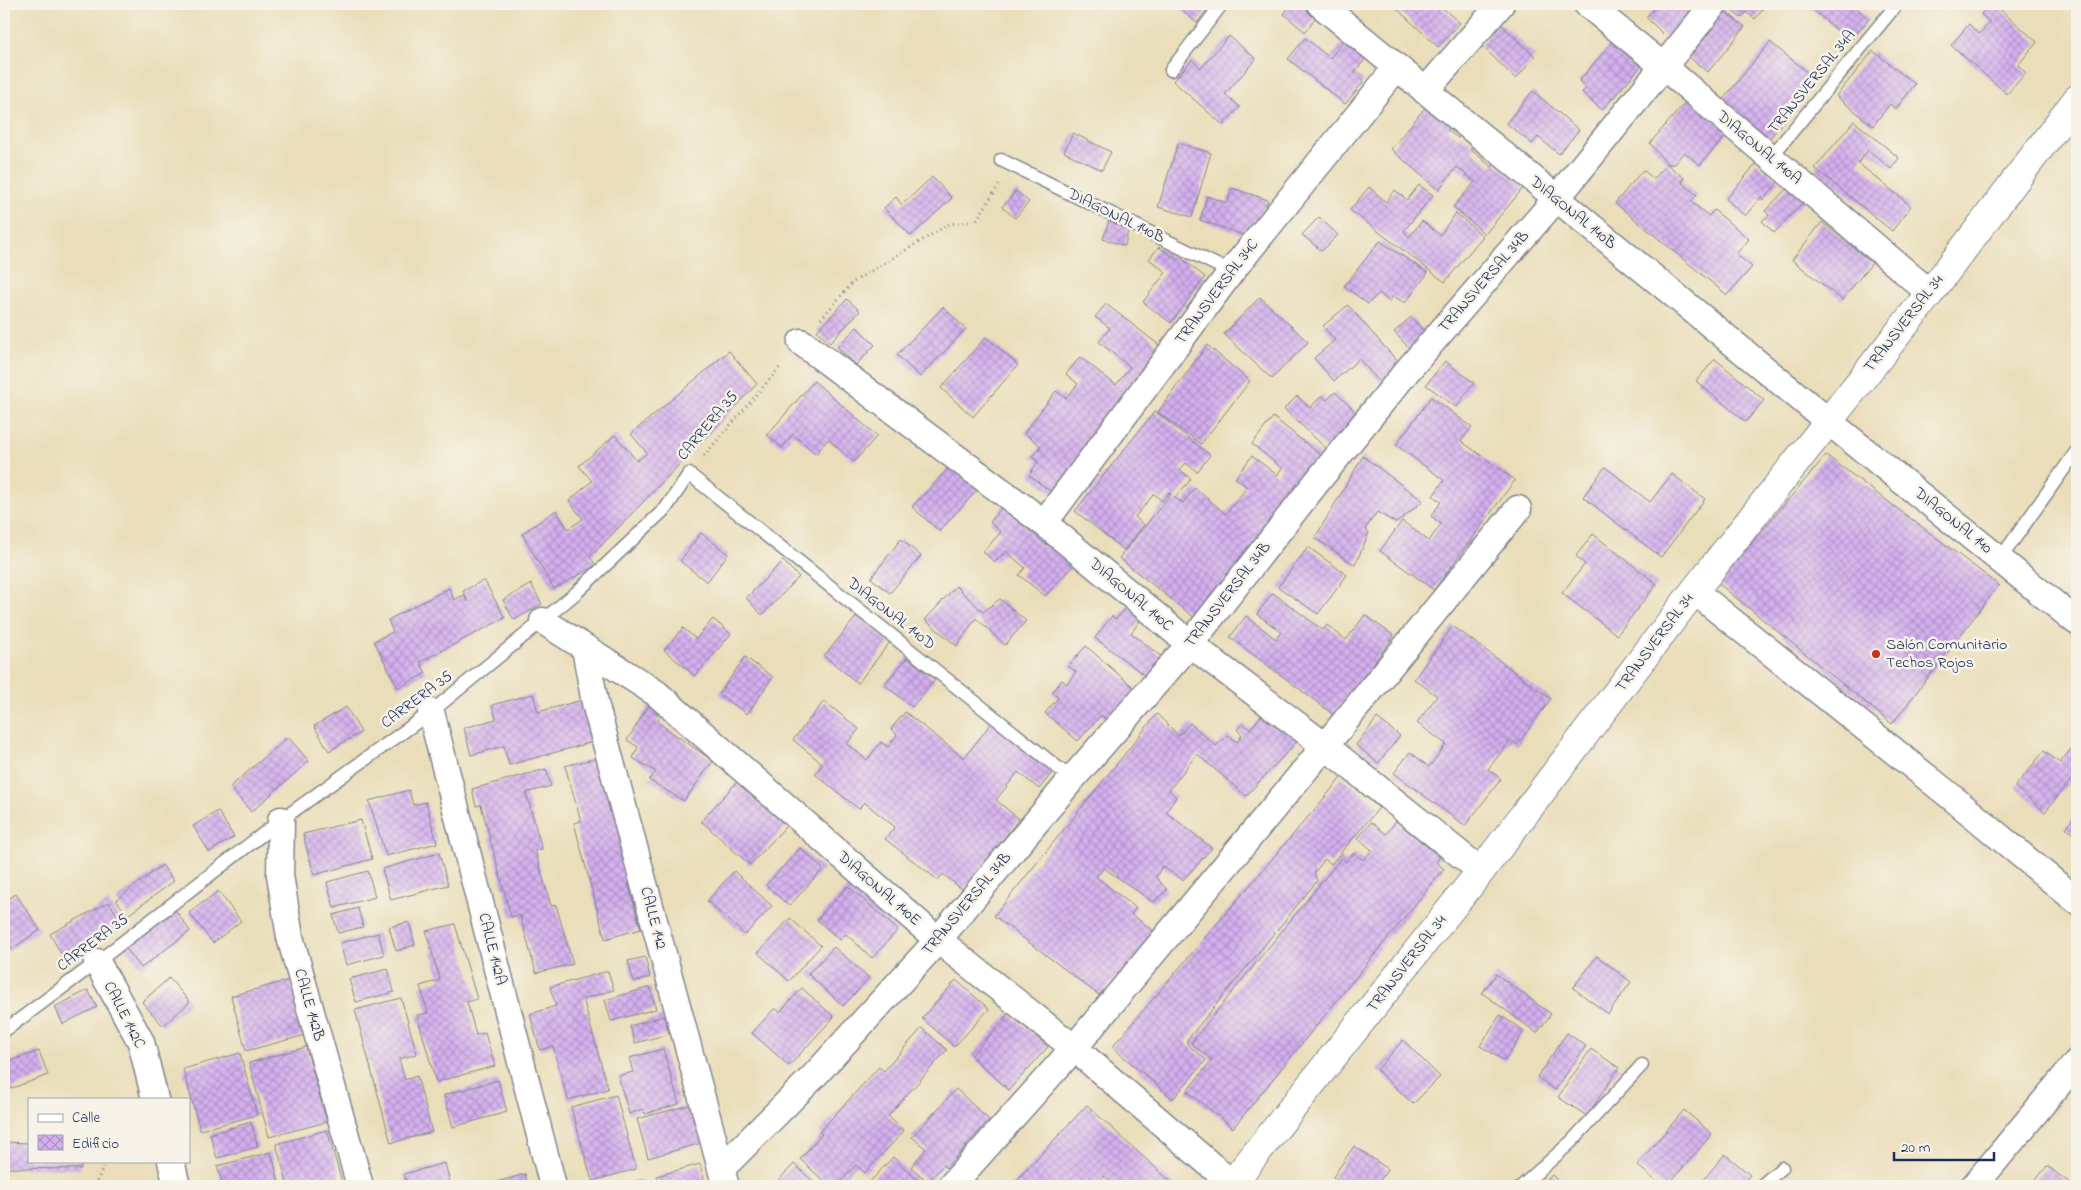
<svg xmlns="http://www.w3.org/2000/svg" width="2081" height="1190" font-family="'Indie Flower',sans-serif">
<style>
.building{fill:url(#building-cross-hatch)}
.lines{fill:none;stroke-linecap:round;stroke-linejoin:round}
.service-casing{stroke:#82868c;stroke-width:15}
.minor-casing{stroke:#82868c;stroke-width:29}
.tertiary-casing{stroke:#82868c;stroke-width:30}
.path{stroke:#82868c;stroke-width:3;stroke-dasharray:1 4;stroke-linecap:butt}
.service{stroke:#fff;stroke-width:12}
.minor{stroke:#fff;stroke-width:26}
.tertiary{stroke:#fff;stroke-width:28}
.poi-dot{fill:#c8321e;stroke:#f7f3e8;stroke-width:2}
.labels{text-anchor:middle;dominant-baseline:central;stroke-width:5;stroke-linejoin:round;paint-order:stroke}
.street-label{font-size:16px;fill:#1b2f5e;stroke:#f7f3e8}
.poi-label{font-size:16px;fill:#1b2f5e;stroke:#f7f3e8;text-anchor:start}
</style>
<defs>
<pattern id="building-cross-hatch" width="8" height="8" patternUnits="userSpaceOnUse" patternTransform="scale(1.25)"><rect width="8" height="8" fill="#d5b0ef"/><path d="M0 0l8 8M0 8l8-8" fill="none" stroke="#ac90c5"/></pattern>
</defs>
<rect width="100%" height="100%" fill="#f7f3e8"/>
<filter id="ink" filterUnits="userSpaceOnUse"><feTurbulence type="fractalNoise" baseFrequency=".02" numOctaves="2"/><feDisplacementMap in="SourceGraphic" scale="10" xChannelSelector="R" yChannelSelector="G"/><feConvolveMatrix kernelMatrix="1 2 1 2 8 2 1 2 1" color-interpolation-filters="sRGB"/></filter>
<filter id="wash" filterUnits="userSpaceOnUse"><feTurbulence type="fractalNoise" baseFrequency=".0096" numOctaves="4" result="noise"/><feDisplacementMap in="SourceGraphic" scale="20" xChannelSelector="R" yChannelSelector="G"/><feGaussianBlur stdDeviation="1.12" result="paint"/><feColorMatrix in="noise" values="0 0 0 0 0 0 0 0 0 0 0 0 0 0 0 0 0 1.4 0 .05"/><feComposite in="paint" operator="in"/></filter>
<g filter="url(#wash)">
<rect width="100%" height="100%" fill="#eadeba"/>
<g id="blocks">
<!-- building -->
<path class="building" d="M1179 4H1200L1207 10 1197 23 1177 6Z
M1291 4H1308L1319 13 1305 32 1284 14Z
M1396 4H1438L1460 23 1438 47 1394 6Z
M1659 4H1681L1698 22 1674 45 1646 17Z
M1724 4H1757L1763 9 1755 19 1746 12 1741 18Z
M1806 4H1852L1869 19 1850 41Z
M1990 4H1994L2037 42 2018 65 2026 73 2007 94 1951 45 1969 24 1979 34 1990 22 1981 14Z
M1718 6 1745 27 1708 72 1681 51Z
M1500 23 1535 56 1516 79 1481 45Z
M1229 36 1256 59 1225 94 1240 107 1223 125 1173 81 1192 60 1201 68Z
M1348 36 1370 53 1354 73 1364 81 1345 104 1288 59 1305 38 1330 58Z
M1616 37 1645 62 1602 110 1582 92 1586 88 1579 81Z
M1770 42 1817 80 1769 139 1721 102Z
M1873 51 1915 84 1896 109 1890 104 1873 126 1836 96Z
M1533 91 1579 130 1559 154 1538 137 1532 144 1506 123Z
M1689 98 1729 132 1700 165 1684 152 1674 164H1667L1650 143Z
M1428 104 1452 124 1447 130 1458 138 1461 135 1475 147 1470 149 1492 167 1495 163 1524 187 1485 234 1453 207 1475 182 1457 167 1438 190 1391 149Z
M1854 121 1899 158 1891 169 1868 150 1858 163 1911 206 1892 231 1815 168Z
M1073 133 1111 152 1102 170 1064 152Z
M1178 143 1211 153 1192 217 1158 207Z
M1757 163 1779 181 1763 200 1761 197 1745 216 1726 199Z
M1667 164 1684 178 1682 183 1697 195 1691 202 1709 216 1714 210 1749 239 1736 254 1752 267 1727 295 1615 203 1643 170 1654 179Z
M932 177 952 198 911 236 884 208 896 197 902 205Z
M1419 185 1433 195 1404 231 1409 237 1422 221 1440 235 1456 213 1483 236 1445 282 1350 210 1369 187 1386 202 1395 190 1407 200Z
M1790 185 1806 199 1774 233 1762 221 1769 215 1765 211Z
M1232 188 1268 200 1255 239 1200 220 1207 196 1227 203Z
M1016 191 1029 202 1015 218 1002 207Z
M1319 217 1338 235 1322 251 1302 235Z
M1110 218 1129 225 1125 246 1103 239Z
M1822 222 1872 263 1842 300 1792 260Z
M1380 241 1428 273 1405 303 1393 296 1389 302 1379 293 1368 304 1344 286Z
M1159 247 1177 260 1180 257 1205 277 1171 323 1143 302 1166 272 1149 259Z
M1260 297 1308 342 1272 379 1224 334Z
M847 299 860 311 830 343 817 331Z
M1106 304 1168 352 1056 496 1029 475 1038 462 1032 457 1041 446 1024 433 1056 391 1066 398 1078 384 1066 374 1080 357 1116 385 1130 367 1099 342 1110 328 1095 317Z
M1348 305 1404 369 1384 387 1359 359 1334 381 1314 358 1335 340 1323 326Z
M943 307 966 329 920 377 897 355Z
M1411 317 1426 333 1410 349 1394 332Z
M857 327 875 345 856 365 837 347Z
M986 337 1018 365 973 417 941 388Z
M1207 345 1250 381 1201 444 1158 412Z
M729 351 757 384 590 557 596 565 554 589 522 534 556 510 568 529 583 519 569 501 592 481 579 466 615 435 637 461 647 453 631 434Z
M1715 359 1764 400 1746 422 1696 381Z
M1445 361 1474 383 1456 407 1426 385Z
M814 381 877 436 854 462 828 439 816 454 793 434 782 448 767 435Z
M1335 392 1361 417 1329 451 1284 409 1297 396 1310 408 1322 395 1327 400Z
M1431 397 1472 427 1461 441 1515 480 1434 590 1380 551 1402 521 1429 541 1441 524 1431 516 1441 502 1433 496 1444 480 1396 445Z
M1155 411 1210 455 1197 472 1186 463 1180 470 1191 479 1175 498 1183 503 1195 488 1226 514 1247 487 1235 478 1252 456 1277 475 1282 468 1252 444 1273 417 1328 461 1200 622 1119 558 1171 494 1169 493 1162 501 1154 494 1135 517 1144 525 1124 550 1075 511Z
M1826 455 1999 585 1892 724 1718 583Z
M1363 456 1423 501 1396 523 1377 512 1365 529 1369 533 1355 565 1315 538Z
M954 462 980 487 939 531 912 507Z
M1605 467 1650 502 1672 474 1705 499 1661 557 1583 497Z
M1007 501 1027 518 1022 524 1046 545 1054 536 1079 559 1045 596 1019 575 1025 568 1006 551 995 562 983 552 1001 532 990 522Z
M701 533 728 554 707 582 680 561Z
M1593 534 1657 584 1617 635 1562 593 1585 564 1576 556Z
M901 539 921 556 890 593 871 578Z
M1308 547 1347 575 1318 614 1278 587Z
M783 561 799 577 762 615 746 598Z
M484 580 505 618 420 662 426 673 398 688 374 641 393 632 388 620 449 588 454 600 464 595 468 602 463 591Z
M531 584 542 604 514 620 503 600Z
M956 586 983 612 1000 599 1026 621 1005 645 976 618 957 646 925 620Z
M1273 593 1323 630 1327 625 1346 640 1365 615 1394 636 1334 715 1230 637 1246 616 1276 639 1281 632 1257 614Z
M1127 606 1142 618 1131 633 1167 661 1152 681 1095 638 1112 616 1116 619Z
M857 616 890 642 858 683 824 656Z
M713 619 731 634 695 676 664 650 683 628 696 639Z
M1453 626 1551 699 1517 745 1511 740 1488 769 1501 779 1465 826 1394 773 1410 752 1429 767 1446 744 1417 723 1437 696 1414 679Z
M1086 646 1140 693 1112 724 1101 715 1078 741 1045 713 1058 698 1052 692 1062 680 1067 684 1076 672 1068 666Z
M745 657 773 677 747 714 719 694Z
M908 657 935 680 912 707 884 684Z
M533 694 538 712 582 700 593 742 509 765 504 746 471 755 464 728 496 719 492 705Z
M652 701 664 710 657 722 713 761 684 801 649 780 656 772 633 758 638 747 627 740Z
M824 701 859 729 847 744 867 760 881 742 888 747 897 735 891 729 905 712 964 758 993 721 1055 769 1039 789 1018 772 996 800 1019 819 963 890 943 874 938 880 885 839 895 827 864 802 859 809 815 774 823 764 793 740Z
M346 707 361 732 329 751 314 726Z
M1266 710 1301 737 1246 796 1197 754 1169 790 1176 797 1166 812 1212 848 1183 880 1162 866 1156 877 1167 890 1153 902 1104 868 1096 877 1136 908 1131 914 1160 936 1099 995 994 916 1157 714 1179 736 1190 723 1216 746 1228 735 1237 742 1242 735 1237 729 1243 724 1250 729Z
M1377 718 1400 736 1378 763 1356 745Z
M288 737 309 761 251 812 230 787Z
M2071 749 2077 755V772L2045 812 2015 787 2044 751 2060 763Z
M601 757 637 882 628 884 641 929 605 939 574 823 581 821 565 766Z
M546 769 551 786 526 793 542 849 535 850 551 906 556 905 573 964 536 973 520 915 511 917 481 805 476 806 472 789Z
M1342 777 1379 808 1331 864 1325 859 1314 873 1317 881 1187 1040V1044L1206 1060 1173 1099 1112 1047Z
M738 781 787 825 750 865 701 821Z
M409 790 413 805 426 802 437 843 386 856 369 801Z
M218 811 234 837 209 852 193 826Z
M2077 812V836L2066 828Z
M361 820 372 859 314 875 303 834Z
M1396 821 1440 857 1436 862 1444 869 1233 1128 1187 1091 1212 1060 1191 1043 1341 858 1346 862 1354 853 1363 860 1372 850 1358 838 1371 822 1386 834Z
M800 848 823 869 789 906 766 885Z
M439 853 448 885 391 900 382 869Z
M162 865 174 881 128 915 116 900Z
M368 871 375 897 334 908 327 882Z
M734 871 772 906 745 935 707 901Z
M848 886 898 930 872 958 846 934 840 940 817 920Z
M218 891 241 921 213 943 189 913Z
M16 894 40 930 4 954V902Z
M109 902 123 925 63 957 50 934Z
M174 908 190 931 141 968 124 946Z
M358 908 363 927 338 933 333 915Z
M790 918 821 946 789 981 758 953Z
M409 922 415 945 396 951 389 927Z
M455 924 477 999 467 1002 476 1035 485 1033 495 1066 436 1082 417 1015 428 1013 420 986 440 980 426 931Z
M378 933 384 955 346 965 340 943Z
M834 947 869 978 843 1006 808 974Z
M1597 956 1631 982 1608 1014 1573 988Z
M645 957 650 977 634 982 628 961Z
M388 969 394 992 356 1002 349 979Z
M608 971 614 990 583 999 608 1089 568 1100 553 1046 540 1050 530 1014 556 1006 550 987Z
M1496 974 1551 1014 1537 1033 1482 993Z
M169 978 190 1002 163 1026 142 1002Z
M290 980 305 1035 246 1051 231 996Z
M956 980 989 1009 954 1047 922 1018Z
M650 987 656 1009 611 1021 605 1000Z
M802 988 834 1017 789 1066 752 1033 775 1008 780 1012Z
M88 990 97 1007 63 1024 55 1007Z
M401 998 417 1054 399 1059 405 1080 417 1076 432 1132 391 1143 355 1010Z
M1009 1013 1048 1047 1009 1090 971 1056Z
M1500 1015 1524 1031 1505 1061 1480 1046Z
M664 1016 669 1034 635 1043 630 1026Z
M922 1028 947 1050 888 1116 904 1131 865 1173 856 1165 837 1186H829L800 1159 822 1134 819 1132 879 1067 884 1071Z
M1567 1033 1586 1046 1555 1090 1537 1077Z
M1403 1040 1440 1077 1413 1104 1377 1070Z
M306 1047 327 1122 269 1137 249 1063Z
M663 1049 679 1104 645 1114 643 1109 629 1114 618 1076 633 1072 629 1058Z
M1591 1049 1619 1068 1587 1116 1558 1097Z
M39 1051 48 1075 4 1091V1063Z
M240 1053 257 1115 200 1130 183 1069Z
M498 1080 507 1112 453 1127 444 1095Z
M956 1089 989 1120 946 1168 943 1165 928 1182 911 1167 926 1149 912 1137Z
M616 1095 636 1169 592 1181 571 1107Z
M701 1102 712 1140 648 1158 637 1119Z
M1087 1105 1130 1145 1176 1186H1116L1103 1175 1104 1177 1097 1185 1098 1186H1011Z
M1684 1110 1712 1134 1667 1186H1662L1637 1165Z
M251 1122 258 1147 217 1158 210 1134Z
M327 1130 343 1186H288L276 1144Z
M4 1142 29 1143V1161H81V1169L4 1168Z
M1354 1146 1388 1169 1376 1186H1346L1333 1177Z
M271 1152 280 1186H223L217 1166Z
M1725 1154 1750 1175 1740 1186H1698Z
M893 1157 924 1186H866Z
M445 1163 451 1186H407L404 1174Z
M700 1164 706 1186H660L657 1176Z
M794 1164 817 1185 815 1186H773Z
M2047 1166 2074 1186H2031Z
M525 1174 528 1186H483Z
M1552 1175 1563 1186H1541Z
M644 1179 646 1186H618Z"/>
</g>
</g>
<g filter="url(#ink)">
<use href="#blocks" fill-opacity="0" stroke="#82868c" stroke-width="1"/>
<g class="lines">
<!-- service casing -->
<g class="service-casing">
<path id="service" d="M1171 70 1222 4
M1771 157 1897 4
M1001 160 1231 272
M2000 559 2076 452
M4 1031 97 962 281 820 431 712 576 593 666 508 689 474 1072 779
M1522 1186 1571 1142 1642 1065
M1761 1186 1782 1168"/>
</g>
<!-- minor casing -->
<g class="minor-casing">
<path id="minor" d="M1320 4 1828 421 2077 622
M1587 4 1663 66 1930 293
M1425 91 1501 4
M801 342 1044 523 1190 644 1325 746 1481 871
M1044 523 1231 272 1397 67
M1694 591 1949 795 2077 901
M543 621 656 693 938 940 1074 1048 1235 1186
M585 648 595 703 725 1183
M431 712 553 1186
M281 820 280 875 290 937 360 1186
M97 962 141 1042 155 1099
M171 1161 177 1186
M721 1169 814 1076 938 940 1072 779 1190 644 1316 483 1407 371 1556 199 1714 4
M951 1186 1074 1048 1325 746 1518 509
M1974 1186 2077 1062"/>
</g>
<!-- tertiary casing -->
<g class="tertiary-casing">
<path id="tertiary" d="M1230 1186 1481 871 1694 591 1930 293 2077 99"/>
</g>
<!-- path -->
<path class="path" d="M821 319 853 282 949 224 976 221 999 185
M704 456 781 366
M95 1186 106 1161"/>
<!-- service -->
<use href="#service" class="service"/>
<!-- minor -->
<use href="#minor" class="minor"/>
<!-- tertiary -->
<use href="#tertiary" class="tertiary"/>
</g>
</g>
<!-- markers -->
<circle class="poi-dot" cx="1876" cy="654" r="5"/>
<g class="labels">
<!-- street labels -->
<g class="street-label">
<text transform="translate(1812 82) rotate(-51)">TRANSVERSAL 34A</text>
<text transform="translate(1759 148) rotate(40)">DIAGONAL 140A</text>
<text transform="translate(1573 213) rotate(39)">DIAGONAL 140B</text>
<text transform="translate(1116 216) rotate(26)">DIAGONAL 140B</text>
<text transform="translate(1484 282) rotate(-49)">TRANSVERSAL 34B</text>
<text transform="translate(1217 292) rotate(-53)">TRANSVERSAL 34C</text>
<text transform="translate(1904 324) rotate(-52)">TRANSVERSAL 34</text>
<text transform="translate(708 426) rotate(-50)">CARRERA 35</text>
<text transform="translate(1953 521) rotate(39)">DIAGONAL 140</text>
<text transform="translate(1131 595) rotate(40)">DIAGONAL 140C</text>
<text transform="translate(1228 595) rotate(-52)">TRANSVERSAL 34B</text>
<text transform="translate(891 614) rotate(38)">DIAGONAL 140D</text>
<text transform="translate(1655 643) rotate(-53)">TRANSVERSAL 34</text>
<text transform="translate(417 700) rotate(-37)">CARRERA 35</text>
<text transform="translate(879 889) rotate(41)">DIAGONAL 140E</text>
<text transform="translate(967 904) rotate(-50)">TRANSVERSAL 34B</text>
<text transform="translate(653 918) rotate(75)">CALLE 142</text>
<text transform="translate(93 943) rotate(-37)">CARRERA 35</text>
<text transform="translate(492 949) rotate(76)">CALLE 142A</text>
<text transform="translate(1407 964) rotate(-52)">TRANSVERSAL 34</text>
<text transform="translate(309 1005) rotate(74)">CALLE 142B</text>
<text transform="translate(124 1015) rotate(63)">CALLE 142C</text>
</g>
<!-- poi labels -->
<g class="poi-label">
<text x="1886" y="645">Salón Comunitario<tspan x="1886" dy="18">Techos Rojos</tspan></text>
</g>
</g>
<!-- margin -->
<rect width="2081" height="1190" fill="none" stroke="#f7f3e8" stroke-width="20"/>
<!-- legend -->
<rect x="28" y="1098" width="162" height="65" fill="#f7f3e8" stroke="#9fa5b1"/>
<rect x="38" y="1114" width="25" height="8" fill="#ffffff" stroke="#9fa5b1"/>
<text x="72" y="1122" font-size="15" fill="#1b2f5e">Calle</text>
<rect x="38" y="1135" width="25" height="15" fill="url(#building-cross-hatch)" stroke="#9fa5b1"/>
<text x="72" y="1148" font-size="15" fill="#1b2f5e">Edificio</text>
<!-- scale -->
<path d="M1894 1152v8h100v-8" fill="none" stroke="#1b2f5e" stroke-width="2.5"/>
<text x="1901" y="1152" font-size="15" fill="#1b2f5e" stroke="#f7f3e8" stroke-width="4" paint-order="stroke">20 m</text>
</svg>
